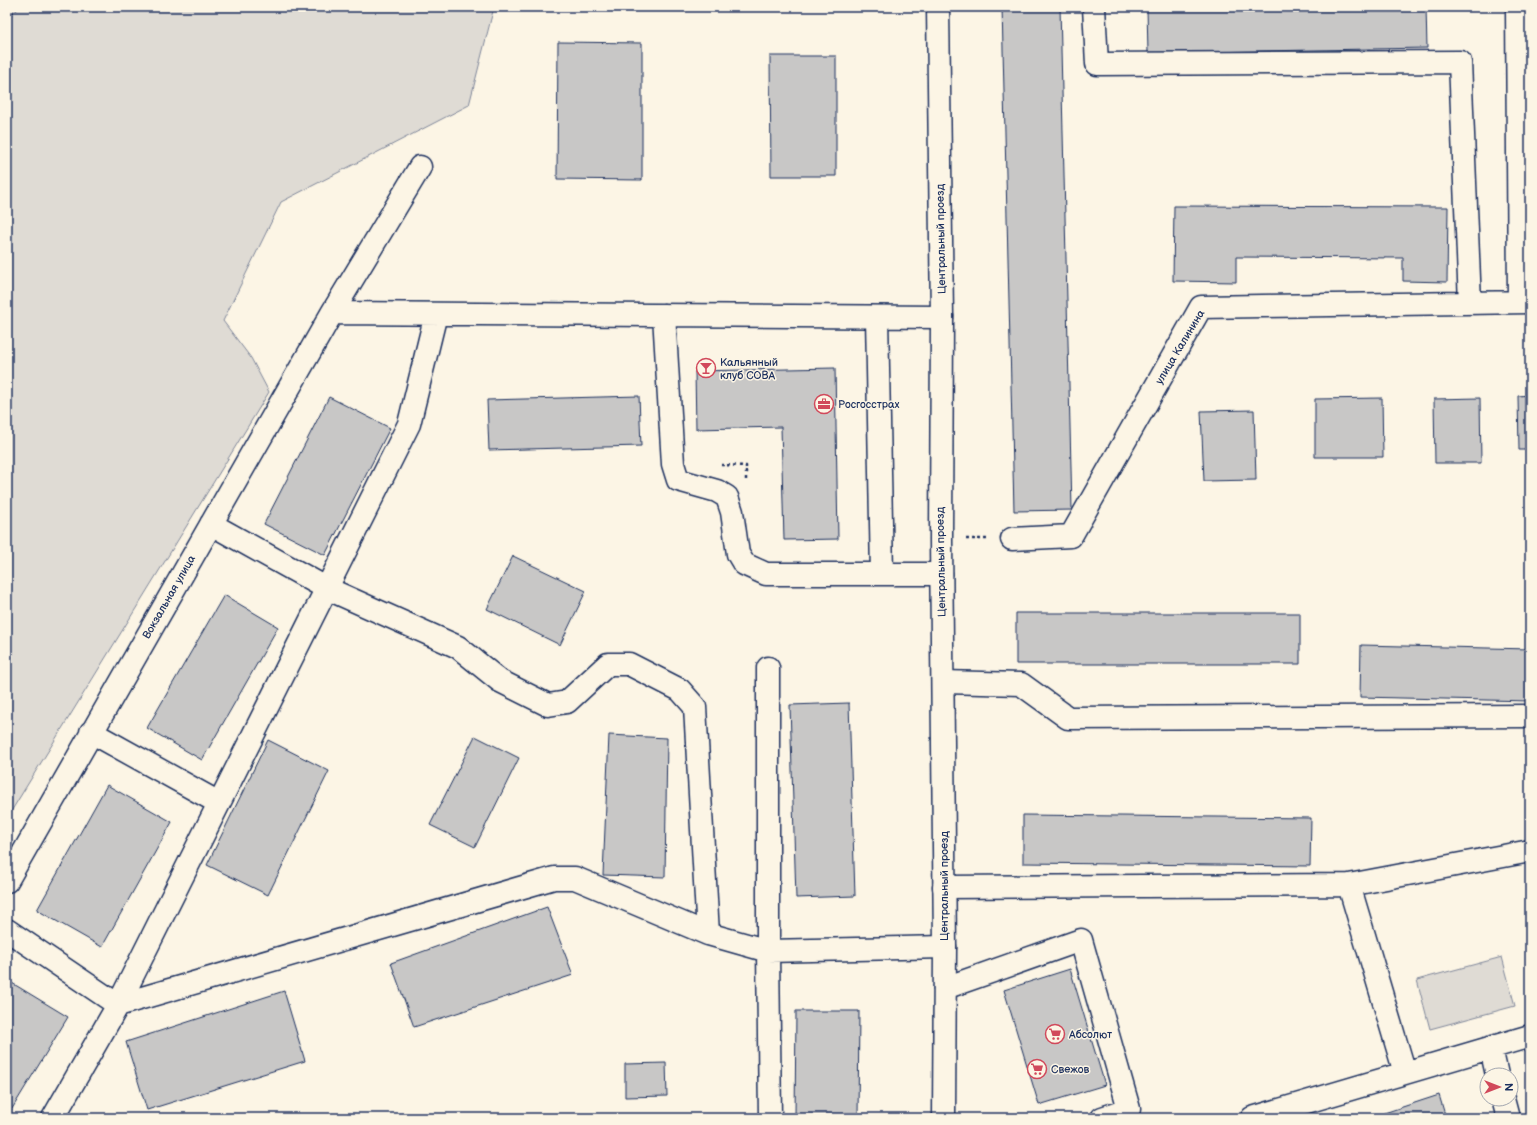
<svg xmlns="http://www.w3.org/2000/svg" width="1537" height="1125" font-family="'Balsamiq Sans',sans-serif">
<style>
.green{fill:#dfdbd4;stroke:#7d8599}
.building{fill:#c8c7c6;stroke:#1b2f5e}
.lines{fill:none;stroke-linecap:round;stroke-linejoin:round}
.minor-casing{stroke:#1b2f5e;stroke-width:25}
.major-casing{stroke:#1b2f5e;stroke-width:25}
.path{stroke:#1b2f5e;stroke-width:2.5;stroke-dasharray:3 3;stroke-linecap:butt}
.minor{stroke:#fcf5e5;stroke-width:22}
.major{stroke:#fcf5e5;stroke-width:22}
.labels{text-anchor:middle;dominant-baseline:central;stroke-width:3;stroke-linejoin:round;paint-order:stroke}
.street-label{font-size:11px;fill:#1b2f5e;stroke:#fcf5e5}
.poi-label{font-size:11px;fill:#1b2f5e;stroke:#fcf5e5;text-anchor:start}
</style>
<rect width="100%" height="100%" fill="#fcf5e5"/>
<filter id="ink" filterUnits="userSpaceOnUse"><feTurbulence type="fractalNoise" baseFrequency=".025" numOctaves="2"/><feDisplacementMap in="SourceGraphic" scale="8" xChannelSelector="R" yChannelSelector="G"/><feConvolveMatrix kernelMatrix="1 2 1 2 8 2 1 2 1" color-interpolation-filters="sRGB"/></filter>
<g filter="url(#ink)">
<!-- green -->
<path class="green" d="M7 7H494L469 105 281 202 223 321 251 358 269 392 7 818Z
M1502 957 1515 1006 1430 1029 1417 980Z"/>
<!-- building -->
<path class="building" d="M1002 7H1060L1072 510 1014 511Z
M1193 7H1426L1427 48 1148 53 1147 8Z
M558 42 642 43V180L557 179Z
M770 56H836V176H771Z
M1174 206 1448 207 1447 282 1403 281V258L1236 257V282L1173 281Z
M835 368 838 539 784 540 781 427 696 429 695 371Z
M1530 395V450H1519L1518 396Z
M639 396 641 446 489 450 487 400Z
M329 397 390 428 325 555 264 524Z
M1382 398 1383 457H1315V399Z
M1480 398 1481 463H1435L1434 399Z
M1254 410 1256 480 1204 481 1201 411Z
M513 556 586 591 560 645 487 609Z
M224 595 278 627 202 760 147 728Z
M1016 613H1300V664H1016Z
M1361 645 1530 649V701L1360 697Z
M849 703 855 896 796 898 790 705Z
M609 735 667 738 665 877 603 875Z
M475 736 519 758 475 847 430 825Z
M268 740 329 771 268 895 207 865Z
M107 785 172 822 102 947 37 910Z
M1023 815 1311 818 1310 866 1023 863Z
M547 907 573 975 414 1027 391 963Z
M1070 969 1105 1085 1039 1105 1004 990Z
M7 980 68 1017 7 1117Z
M284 991 305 1061 147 1110 126 1042Z
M796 1011H859L858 1118H795Z
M666 1063 667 1096 625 1097V1064Z
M1439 1095 1446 1118H1369Z"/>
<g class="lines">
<!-- minor casing -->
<g class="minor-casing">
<path id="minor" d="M1094 7 1097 64 1460 62 1470 303
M1517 7 1519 302
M332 313 942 317
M664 315 673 464 678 480 717 491 727 497 732 512 738 554 744 564 766 574H941
M877 317 882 574
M211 524 326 588 458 647 500 681 548 705 567 702 608 664H629L680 690 695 707 708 934 768 951 945 947
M1012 539 1071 536 1201 307 1530 302
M768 668V951L770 1118
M943 682 1021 684 1068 718 1530 716
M91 732 219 803
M7 881 332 313 420 167
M1349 885 1405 1073
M944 887 1349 885 1530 851
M7 930 118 1005 554 878H575L708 934
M945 988 1081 940 1129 1109 1102 1118
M1491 1048 1497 1075
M1503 1099 1508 1118
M53 1118 118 1005 409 424 436 314
M1252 1118 1530 1036"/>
</g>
<!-- major casing -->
<g class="major-casing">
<path id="major" d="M938 7 942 317 941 540 945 947 944 1118"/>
</g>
<!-- path -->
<path class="path" d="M7 18 18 7
M721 465 746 466V482
M966 539H987"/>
<!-- minor -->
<use href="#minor" class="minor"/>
<!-- major -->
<use href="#major" class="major"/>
</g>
</g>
<!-- icons -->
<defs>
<g id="bar-ring" transform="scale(1)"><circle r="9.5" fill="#fcf5e5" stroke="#d1495b" stroke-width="1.5"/><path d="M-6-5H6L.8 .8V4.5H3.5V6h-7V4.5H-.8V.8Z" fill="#d1495b"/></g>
<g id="office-ring" transform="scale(1)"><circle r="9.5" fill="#fcf5e5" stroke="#d1495b" stroke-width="1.5"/><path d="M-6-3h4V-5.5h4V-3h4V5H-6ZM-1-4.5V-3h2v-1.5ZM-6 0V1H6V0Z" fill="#d1495b"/></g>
<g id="supermarket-ring" transform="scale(1)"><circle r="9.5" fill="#fcf5e5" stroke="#d1495b" stroke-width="1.5"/><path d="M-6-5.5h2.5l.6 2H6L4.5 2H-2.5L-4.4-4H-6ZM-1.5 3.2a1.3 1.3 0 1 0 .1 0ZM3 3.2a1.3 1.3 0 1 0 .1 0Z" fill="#d1495b"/></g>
</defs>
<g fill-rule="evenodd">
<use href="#bar-ring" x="706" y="368"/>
<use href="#office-ring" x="824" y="404"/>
<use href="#supermarket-ring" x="1055" y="1034"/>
<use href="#supermarket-ring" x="1037" y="1069"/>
</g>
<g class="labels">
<!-- street labels -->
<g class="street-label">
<text transform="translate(941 239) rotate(-91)">Центральный проезд</text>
<text transform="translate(1180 347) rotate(-59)">улица Калинина</text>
<text transform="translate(941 562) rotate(-91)">Центральный проезд</text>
<text transform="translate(169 597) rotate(-60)">Вокзальная улица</text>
<text transform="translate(944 886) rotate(-90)">Центральный проезд</text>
</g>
<!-- poi labels -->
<g class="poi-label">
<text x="720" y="362">Кальянный<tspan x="720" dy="13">клуб СОВА</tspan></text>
<text x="838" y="404">Росгосстрах</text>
<text x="1069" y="1034">Абсолют</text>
<text x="1051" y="1069">Свежов</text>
</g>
</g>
<!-- margin -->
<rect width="1537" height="1125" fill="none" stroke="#fcf5e5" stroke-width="24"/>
<rect x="12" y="12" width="1513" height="1101" fill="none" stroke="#1b2f5e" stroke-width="1.5" filter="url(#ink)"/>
<!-- north arrow -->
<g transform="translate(1499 1087) rotate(90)"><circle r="19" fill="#fcf5e5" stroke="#a2a6af"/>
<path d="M0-3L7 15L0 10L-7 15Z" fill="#d1495b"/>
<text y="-6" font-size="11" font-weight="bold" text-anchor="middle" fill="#1b2f5e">N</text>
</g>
</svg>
